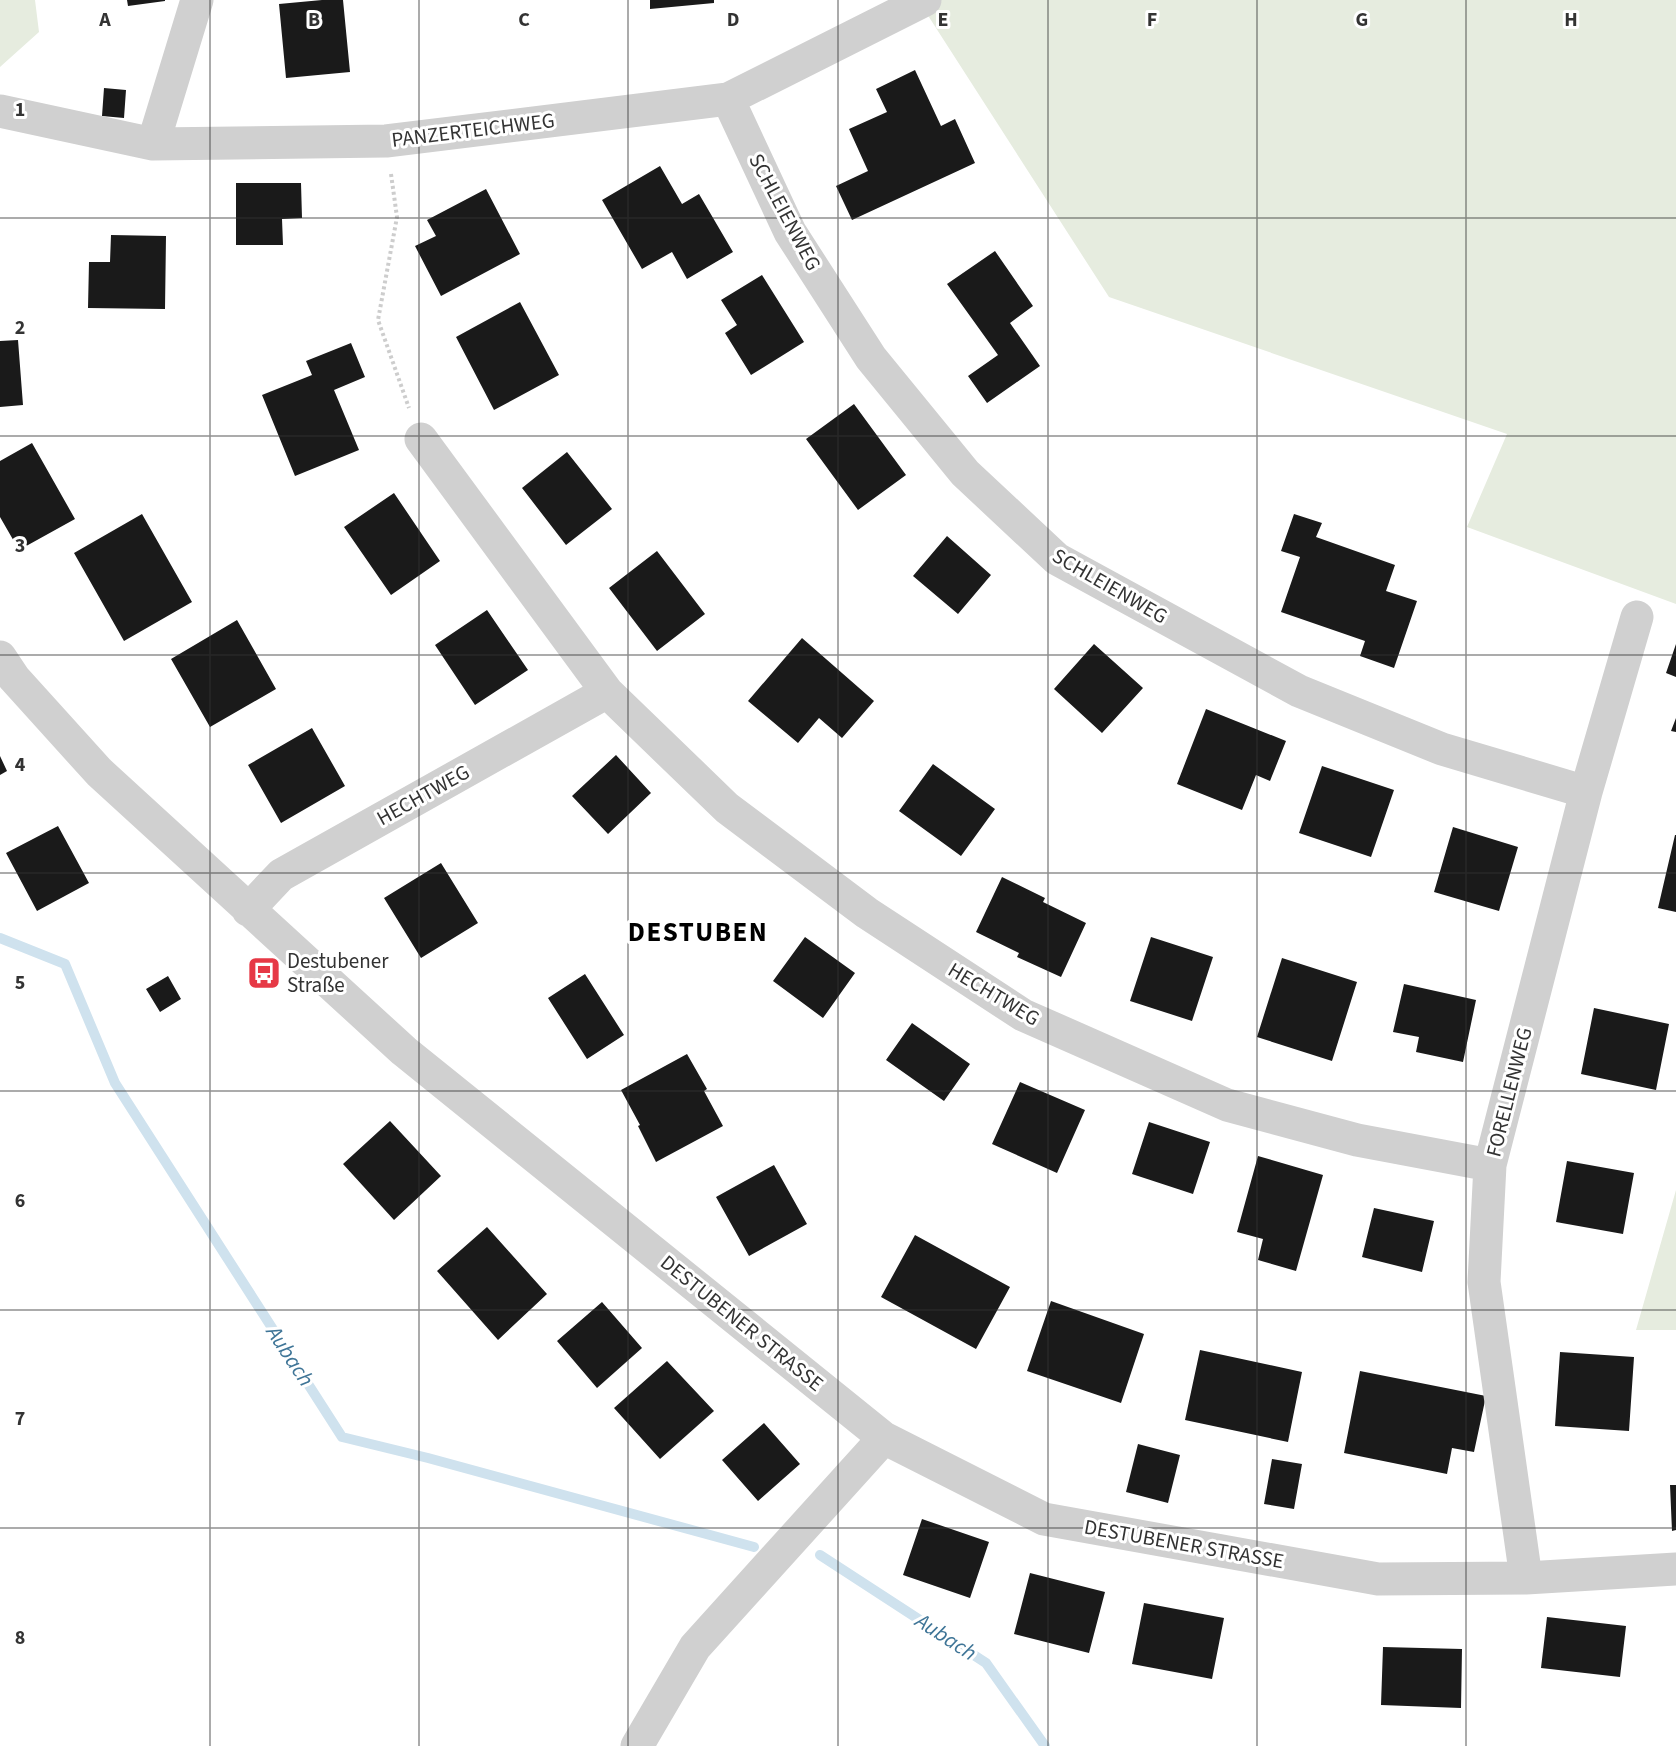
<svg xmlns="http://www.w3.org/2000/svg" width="1676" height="1746" font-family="'Source Sans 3',sans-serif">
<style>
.green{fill:#e6ecdf}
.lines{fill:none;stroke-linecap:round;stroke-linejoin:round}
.stream{stroke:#cfe2ee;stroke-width:10}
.building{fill:#1a1a1a}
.path{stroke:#cdcdcd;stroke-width:4;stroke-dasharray:3 3;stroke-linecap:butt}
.minor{stroke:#d0d0d0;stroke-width:33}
.grid{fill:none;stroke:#333;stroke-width:1.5;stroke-opacity:0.55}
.labels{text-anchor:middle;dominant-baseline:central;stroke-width:6;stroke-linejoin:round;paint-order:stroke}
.street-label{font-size:21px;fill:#333;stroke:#fff}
.poi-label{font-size:21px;fill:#333;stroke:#fff;text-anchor:start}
.water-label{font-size:22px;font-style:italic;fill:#3f7597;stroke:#fff}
.district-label{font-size:27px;font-weight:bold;letter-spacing:1.5px;fill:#000;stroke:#fff}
.grid-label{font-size:20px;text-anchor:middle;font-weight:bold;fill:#333;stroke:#fff;stroke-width:6;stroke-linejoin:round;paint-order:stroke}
</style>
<rect width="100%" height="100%" fill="#fff"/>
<!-- green -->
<path class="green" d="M0 0H35L39 32 0 67Z
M918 0H1676V604L1467 527 1507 434 1109 297Z
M1676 1190V1330H1636Z"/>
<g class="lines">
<!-- stream -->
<path class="stream" d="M0 938 65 964 115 1083 342 1437 428 1458 754 1547
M820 1555 986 1663 1045 1746"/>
</g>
<!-- building -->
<path class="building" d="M127 0H165V1L128 6Z
M322 0H343L350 72 286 78 279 4Z
M650 0H714V3L650 9Z
M915 70 941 126 955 119 975 163 852 220 836 186 868 171 849 129 887 112 876 89Z
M104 88 126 90 124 118 102 116Z
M660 166 682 204 699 194 733 252 687 279 672 252 642 269 602 200Z
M236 183H301L302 218 282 219 283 245H236Z
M486 189 520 254 441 296 415 246 436 236 427 220Z
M111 235 166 236 165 309 88 308 89 262H110Z
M995 251 1033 306 1010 323 1040 366 987 403 968 376 998 355 947 284Z
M762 275 804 342 751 375 725 333 737 325 721 300Z
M520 302 559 375 494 410 456 337Z
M18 340 23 405 0 407V341Z
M351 343 365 377 334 390 359 450 295 476 262 395 312 375 306 361Z
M854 404 906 475 858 510 806 439Z
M32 443 75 519 19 550 0 517V461Z
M567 452 612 509 566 545 522 488Z
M394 493 440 561 391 595 344 527Z
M142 514 192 602 124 641 74 553Z
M1294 514 1322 523 1316 537 1395 565 1386 591 1417 601 1394 668 1360 656 1365 641 1281 612 1300 557 1281 551Z
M947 536 991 575 958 614 913 576Z
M657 551 705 614 657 651 609 588Z
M487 610 528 670 475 705 435 645Z
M237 620 276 689 210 727 171 659Z
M802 638 874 701 842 738 819 718 798 743 748 701Z
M1094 644 1143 688 1102 733 1054 689Z
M1676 644V677L1666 673Z
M1206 709 1286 741 1270 781 1256 775 1242 810 1177 784Z
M1676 718V732L1671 731Z
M312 728 345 786 281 823 248 765Z
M616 755 651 793 608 834 572 796Z
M0 756 7 771 0 775Z
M933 764 995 809 961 856 899 811Z
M1322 766 1394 790 1371 857 1299 833Z
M58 826 89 883 37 911 6 853Z
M1453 827 1518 847 1499 911 1434 892Z
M1675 835H1676V912L1658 908Z
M441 863 478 923 421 958 384 898Z
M1002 877 1045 898 1043 902 1086 923 1061 977 1017 957 1019 953 976 932Z
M805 937 855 973 823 1018 773 981Z
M1151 937 1213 957 1192 1021 1130 1001Z
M1282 958 1357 982 1332 1061 1257 1037Z
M585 974 624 1035 587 1059 548 998Z
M168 976 181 999 160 1012 146 989Z
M1404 984 1476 1000 1463 1062 1416 1052 1419 1037 1393 1032Z
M1594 1008 1669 1024 1656 1090 1581 1074Z
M912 1023 970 1064 944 1101 886 1060Z
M687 1054 707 1089 704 1091 723 1126 656 1162 638 1126 640 1125 621 1090Z
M1020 1082 1085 1110 1057 1173 992 1144Z
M390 1121 441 1176 394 1220 343 1164Z
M1149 1122 1210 1142 1193 1194 1132 1174Z
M1258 1156 1323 1175 1296 1271 1258 1260 1263 1239 1237 1232Z
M1567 1161 1634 1173 1623 1234 1556 1222Z
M774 1165 807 1224 749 1256 716 1197Z
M1374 1208 1434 1221 1422 1272 1362 1257Z
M487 1227 547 1294 498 1340 437 1271Z
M915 1235 1010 1287 976 1349 881 1297Z
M1051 1301 1144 1334 1121 1403 1027 1371Z
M602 1302 642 1348 597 1388 557 1341Z
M1200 1350 1302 1372 1288 1442 1185 1420Z
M1560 1352 1634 1357 1629 1431 1555 1426Z
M667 1361 714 1411 660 1459 614 1408Z
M1360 1371 1486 1396 1474 1452 1452 1448 1447 1474 1344 1453Z
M764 1423 800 1464 758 1501 722 1460Z
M1138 1444 1180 1455 1168 1503 1126 1492Z
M1272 1459 1302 1464 1294 1509 1264 1504Z
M1670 1485H1676V1530L1672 1531Z
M922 1519 989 1542 970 1598 903 1575Z
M1030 1573 1105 1592 1089 1653 1014 1634Z
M1144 1603 1224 1618 1212 1679 1132 1664Z
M1547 1617 1626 1626 1620 1677 1541 1668Z
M1383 1647 1462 1649 1461 1708 1381 1705Z"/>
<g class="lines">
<!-- path -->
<path class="path" d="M391 174 397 217 378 320 409 408"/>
<!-- minor -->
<path class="minor" d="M728 99 790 232 871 358 965 473 1057 559 1299 691 1442 749 1586 792
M0 111 153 144 386 141 728 99 925 0
M153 144 197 0
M421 439 607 692
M0 657 14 678 99 772 404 1051 884 1438 1044 1519 1378 1579 1526 1578 1676 1569
M248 910 281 875 607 692 727 808 867 913 1023 1015 1227 1105 1357 1140 1490 1165
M1526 1578 1484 1282 1490 1165 1586 792 1637 617
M637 1746 695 1647 884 1438"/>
</g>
<!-- grid -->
<path class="grid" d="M210 0V1746M419 0V1746M628 0V1746M838 0V1746M1048 0V1746M1257 0V1746M1466 0V1746M0 218H1676M0 436H1676M0 655H1676M0 873H1676M0 1091H1676M0 1310H1676M0 1528H1676"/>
<!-- icons -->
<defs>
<g id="bus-square" transform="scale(1.725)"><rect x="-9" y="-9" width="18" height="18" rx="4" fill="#e63946" stroke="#fff"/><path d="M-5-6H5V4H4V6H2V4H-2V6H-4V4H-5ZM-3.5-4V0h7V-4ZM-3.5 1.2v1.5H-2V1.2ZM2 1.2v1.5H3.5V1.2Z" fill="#fff"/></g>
</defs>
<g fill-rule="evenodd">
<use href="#bus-square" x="264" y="973"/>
</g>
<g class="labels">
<!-- street labels -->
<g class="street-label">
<text transform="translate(473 130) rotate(-7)">PANZERTEICHWEG</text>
<text transform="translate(785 212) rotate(62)">SCHLEIENWEG</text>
<text transform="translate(1110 586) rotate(30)">SCHLEIENWEG</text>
<text transform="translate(423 795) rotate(-29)">HECHTWEG</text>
<text transform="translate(994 994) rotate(31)">HECHTWEG</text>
<text transform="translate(1509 1092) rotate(-76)">FORELLENWEG</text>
<text transform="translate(742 1323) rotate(39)">DESTUBENER STRASSE</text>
<text transform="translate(1184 1544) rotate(10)">DESTUBENER STRASSE</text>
</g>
<!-- poi labels -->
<g class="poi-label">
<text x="287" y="961">Destubener<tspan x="287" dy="24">Straße</tspan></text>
</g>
<!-- water labels -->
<g class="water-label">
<text transform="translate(290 1356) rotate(57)">Aubach</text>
<text transform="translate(946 1637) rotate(33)">Aubach</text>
</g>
<!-- district labels -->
<g class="district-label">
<text x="698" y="932">DESTUBEN</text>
</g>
</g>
<g class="grid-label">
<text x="105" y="26">A</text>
<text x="314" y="26">B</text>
<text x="524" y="26">C</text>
<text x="733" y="26">D</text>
<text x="943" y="26">E</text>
<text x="1152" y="26">F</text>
<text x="1362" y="26">G</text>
<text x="1571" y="26">H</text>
<text x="20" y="116">1</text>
<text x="20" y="334">2</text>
<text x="20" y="552">3</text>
<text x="20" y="771">4</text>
<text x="20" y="989">5</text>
<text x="20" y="1207">6</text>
<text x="20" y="1425">7</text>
<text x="20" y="1644">8</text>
</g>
</svg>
